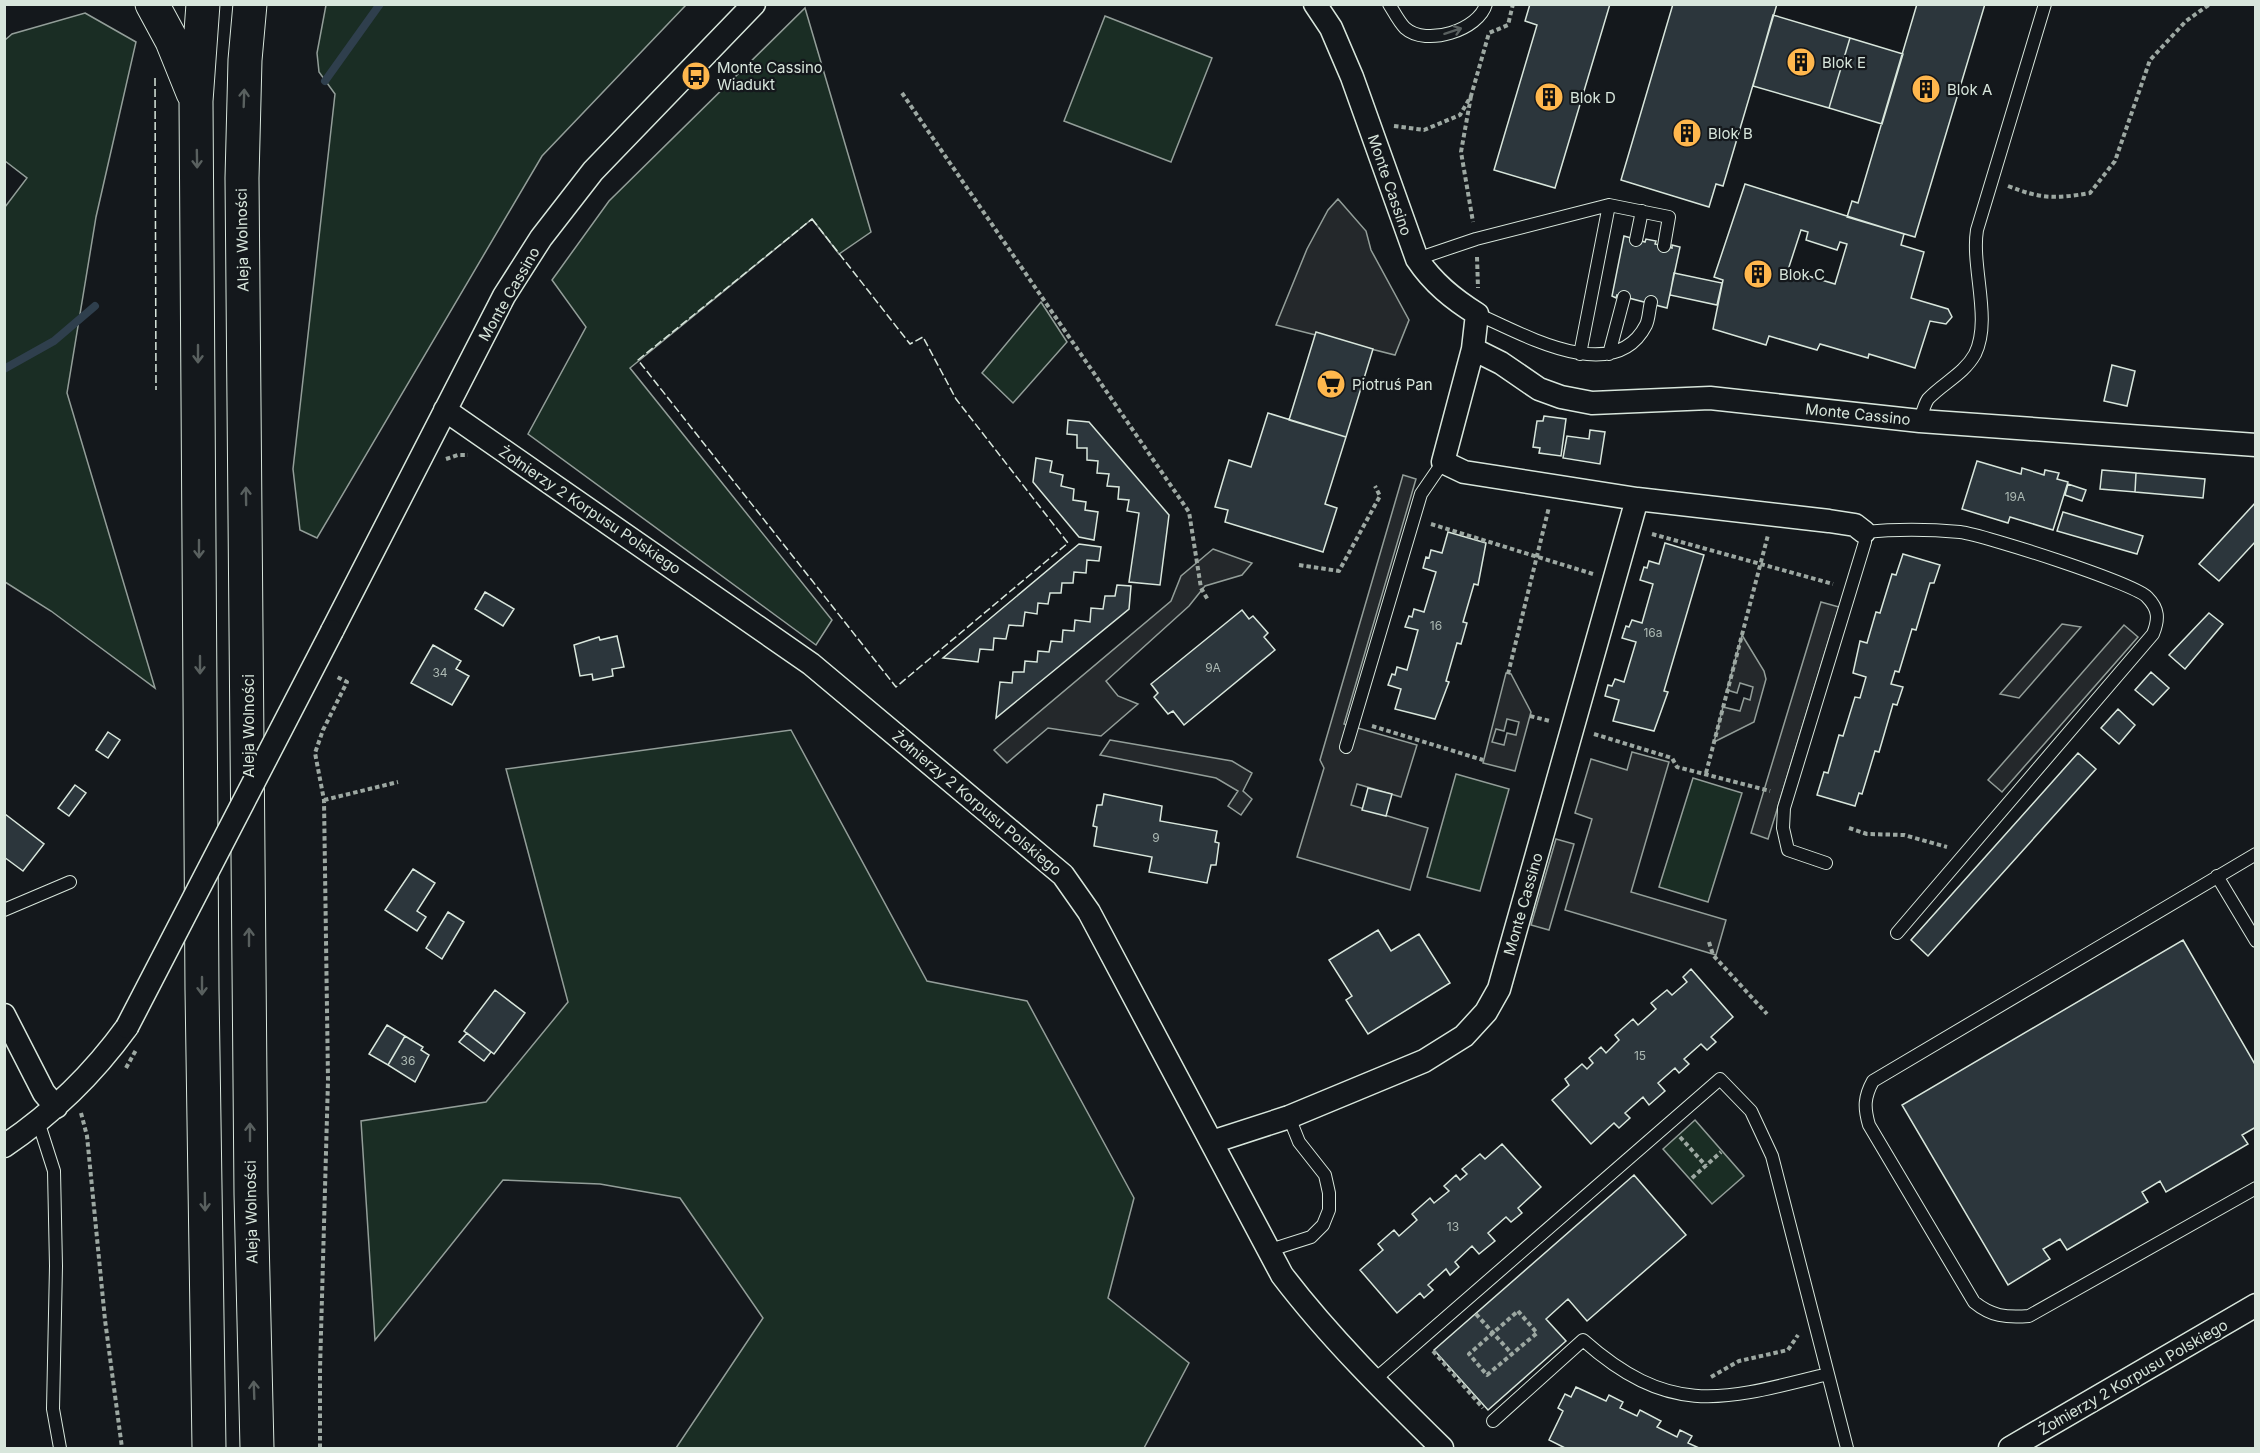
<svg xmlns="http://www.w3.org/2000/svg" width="2260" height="1453" font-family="Inter,sans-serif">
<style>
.green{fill:#1a2d24;stroke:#939e99;stroke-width:1.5}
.parking{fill:#24282b;stroke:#939e99;stroke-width:1.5;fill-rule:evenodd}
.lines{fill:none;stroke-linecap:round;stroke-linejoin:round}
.stream{stroke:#2f3f4d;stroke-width:8}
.building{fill:#2c363c;stroke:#d8e6dc;stroke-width:1.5;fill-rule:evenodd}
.lane-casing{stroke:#d8e6dc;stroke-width:14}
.street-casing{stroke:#d8e6dc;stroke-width:25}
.highway-casing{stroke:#d8e6dc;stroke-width:35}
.path{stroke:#9da8a2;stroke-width:4;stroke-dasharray:4.5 3;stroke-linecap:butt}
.lane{stroke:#14181c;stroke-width:12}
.street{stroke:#14181c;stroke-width:22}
.highway{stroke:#14181c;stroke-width:33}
.street-bridge-casing{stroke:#d8e6dc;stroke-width:25;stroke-linecap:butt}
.path-bridge{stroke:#9da8a2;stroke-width:4;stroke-dasharray:4.5 3;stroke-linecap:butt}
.street-bridge{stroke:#14181c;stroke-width:22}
.fence{stroke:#d8e6dc;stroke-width:1.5;stroke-dasharray:8 3;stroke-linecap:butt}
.oneway{stroke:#59605f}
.labels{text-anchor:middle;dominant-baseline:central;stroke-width:4.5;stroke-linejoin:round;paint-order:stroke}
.number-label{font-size:12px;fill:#adbab4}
.poi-label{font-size:15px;fill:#d8e6dc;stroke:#14181c;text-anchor:start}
.street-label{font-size:15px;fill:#d8e6dc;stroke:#14181c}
</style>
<rect width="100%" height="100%" fill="#14181c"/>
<!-- green -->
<path class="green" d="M326 5H686L542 156 317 538 300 530 293 469 335 94 319 72 317 53Z
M805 8 871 232 839 254 812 219 630 368 832 620 816 645 528 434 586 327 552 280 609 201Z
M85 13 136 42 96 217 67 393 155 688 51 611 5 582V207L27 178 5 161V40L12 34Z
M1105 16 1212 58 1171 162 1064 121Z
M1041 302 1067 342 1013 403 982 373Z
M791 730 927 981 1027 1001 1134 1198 1108 1298 1189 1363 1144 1448H676L763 1318 680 1198 600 1184 503 1180 375 1340 361 1121 486 1102 568 1002 506 769Z
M1456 774 1509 789 1480 891 1427 877Z
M1693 778 1742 793 1708 902 1659 887Z
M1695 1120 1744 1176 1712 1204 1663 1149Z"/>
<!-- parking -->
<path class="parking" d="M1338 199 1366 231 1371 250 1409 320 1395 355 1276 325 1307 249 1328 210Z
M1403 475 1416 479 1344 724 1417 745 1401 797 1357 784 1351 805 1428 828 1410 890 1297 857 1324 768 1320 760Z
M1213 549 1252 563 1242 575 1205 586 1189 606 1106 681 1118 696 1138 704 1101 736 1048 728 1007 763 994 750 1171 601 1181 576Z
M1821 602 1839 607 1768 839 1751 833Z
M2062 624 2081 627 2019 698 2000 694Z
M2124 625 2138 637 2002 792 1988 780Z
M1742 635 1764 671 1766 679 1754 722 1714 742 1723 707 1740 711 1744 698 1750 700 1753 687 1740 683 1737 693 1727 690Z
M1506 673 1511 674 1531 712 1515 771 1483 763ZM1507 719 1519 722 1516 735 1507 733 1504 745 1492 742 1496 729 1504 731Z
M1110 740 1232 761 1252 773 1243 791 1252 799 1241 815 1228 806 1238 791 1216 778 1100 755Z
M1632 752 1669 762 1631 892 1726 920 1716 955 1565 910 1592 819 1575 813 1591 759 1627 770Z
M1556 839 1574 844 1549 930 1531 925Z"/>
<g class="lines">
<!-- stream -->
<path class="stream" d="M325 81 380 4
M4 369 54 341 95 306"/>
</g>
<!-- building -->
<path class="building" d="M1530 4H1610L1555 188 1494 170 1537 25 1525 21Z
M1673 4H1777L1723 186 1716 184 1709 207 1621 180Z
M1917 4H1985L1915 237 1847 217 1852 201 1858 203Z
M1773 15 1850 38 1829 108 1753 86Z
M1850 38 1903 54 1882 124 1829 108Z
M1745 184 1904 234 1901 245 1924 252 1911 298 1948 309 1952 317 1946 324 1930 321 1915 368 1869 354 1868 358 1820 344 1817 350 1769 336 1766 345 1713 329 1723 280 1714 277ZM1801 230 1808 232 1806 240 1837 250 1840 242 1847 244 1835 284 1788 270Z
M1624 236 1645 242 1646 239 1656 241 1655 244 1672 248V245L1680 247 1667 308 1617 295 1616 298 1612 296Z
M1674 273 1722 283 1717 305 1670 295Z
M1316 332 1373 349 1346 437 1289 420Z
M2112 365 2135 371 2127 406 2104 401Z
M1268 413 1346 437 1325 504 1337 508 1323 552 1225 522 1228 510 1215 507 1229 460 1251 467Z
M1544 416 1566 419 1561 456 1539 453 1540 448 1533 447 1537 421H1543Z
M1068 420 1089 422 1169 515 1160 585 1129 582 1139 513 1127 511 1129 500 1118 499 1119 487 1107 486 1109 474 1097 473 1098 461 1087 460V448H1077V435L1067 434Z
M1590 430 1605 432 1600 464 1563 458 1567 436 1589 439Z
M1036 458 1052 461 1050 472 1063 475 1061 486 1074 489 1073 500 1086 502 1085 510 1098 512 1094 540 1079 537 1033 482Z
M1977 461 2021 474 2022 468 2044 475 2045 470 2059 473 2057 479 2068 482 2053 530 2010 517 2008 523 1962 509Z
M2102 470 2136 473 2135 492 2100 489Z
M2136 473 2205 479 2203 498 2135 492Z
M2068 484 2086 490 2082 501 2065 495Z
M2256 502V541L2219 581 2199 564Z
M2063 512 2143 536 2137 554 2057 531Z
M1448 532 1486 543 1478 585 1474 584 1463 622 1467 623 1461 644 1457 643 1446 681 1449 682 1435 719 1395 709 1401 689 1388 685 1392 674 1395 675 1397 667 1407 670 1418 630 1405 627 1409 616 1412 617 1414 609 1424 612 1436 572 1423 568 1426 557 1429 558 1431 550 1442 553Z
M1665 543 1704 555 1664 691 1668 692 1654 731 1613 721 1619 700 1605 696 1608 685 1612 686 1615 679 1624 682 1636 642 1622 638 1626 626 1629 627 1632 620 1642 623 1653 584 1640 580 1644 567 1647 568 1649 561 1659 564Z
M1079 544 1101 547 1099 561 1087 560 1086 573 1074 572 1073 583H1062L1061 593H1050L1048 604 1038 603 1037 614 1025 612 1023 626 1009 625 1006 639 994 638 993 650 980 649 978 662 943 658Z
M1903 554 1940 565 1934 583H1930L1916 630 1912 629 1899 672 1895 671 1891 684 1903 687 1897 705 1893 704 1879 752 1875 751 1862 794 1859 793 1855 806 1817 795 1824 772 1828 773 1839 735 1843 736 1855 697 1860 698 1866 677 1853 673 1860 641 1867 643 1876 612 1880 613 1892 574 1896 575Z
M1117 585 1131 586 1129 609 996 718 1000 682 1012 683 1013 672H1024L1025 661 1037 662 1038 651 1049 652 1051 641 1062 642 1063 630 1074 631 1075 620 1090 622 1091 608 1103 609 1105 596H1115Z
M485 592 514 609 503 626 475 609Z
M1242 610 1249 619 1253 616 1268 633 1264 637 1275 650 1184 725 1173 711 1168 714 1154 697 1158 693 1151 684Z
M2209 613 2223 624 2185 669 2169 655Z
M617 636 624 667 612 669 613 676 593 680 592 674 580 676 574 645 599 637 600 640Z
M433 645 461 661 456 669 469 676 452 705 411 683Z
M2151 672 2169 688 2153 705 2135 690Z
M2118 709 2135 725 2119 744 2101 728Z
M108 732 120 740 108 758 96 750Z
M2078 753 2096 769 1928 956 1911 940Z
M75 785 86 793 69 816 58 808Z
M1368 788 1392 794 1386 816 1362 810Z
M1104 794 1162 806 1160 821 1217 831 1215 842 1219 843 1216 865H1211L1207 883 1149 872 1152 857 1094 846 1097 827 1093 826 1097 805H1102Z
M5 814 44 844 23 871 4 857Z
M413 869 435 883 417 911 426 917 417 931 385 910Z
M448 912 464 922 442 959 426 948Z
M1378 930 1391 951 1419 934 1450 983 1368 1034 1346 1000 1352 996 1329 960Z
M2183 940 2256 1066V1127L2242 1135 2248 1144 2166 1192 2160 1181 2142 1192 2148 1202 2067 1250 2060 1239 2043 1249 2050 1259 2008 1285 1902 1105Z
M1691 969 1733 1017 1711 1037 1716 1042 1707 1050 1701 1044 1684 1059 1689 1064 1679 1073 1675 1068 1658 1083 1665 1091 1649 1105 1643 1097 1625 1113 1630 1118 1619 1128 1614 1123 1591 1144 1552 1100 1569 1085 1565 1079 1582 1064 1587 1069 1593 1063 1589 1058 1601 1047 1606 1053 1619 1040 1615 1035 1633 1019 1638 1025 1656 1009 1651 1003 1667 990 1672 995 1687 982 1683 977Z
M495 990 525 1013 494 1054 464 1031Z
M387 1025 405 1036 388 1065 369 1054Z
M467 1033 491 1052 484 1061 459 1042Z
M405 1036 423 1047 421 1050 429 1055 415 1082 388 1065Z
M1502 1144 1541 1187 1518 1208 1522 1213 1511 1222 1506 1217 1488 1233 1495 1241 1479 1254 1472 1246 1455 1262 1459 1267 1450 1275 1446 1269 1428 1285 1433 1290 1424 1298 1420 1293 1397 1313 1360 1270 1383 1250 1378 1244 1394 1230 1399 1236 1417 1220 1412 1214 1430 1198 1434 1203 1449 1191 1444 1186 1456 1175 1460 1180 1467 1174 1462 1169 1480 1154 1485 1159Z
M1634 1175 1686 1235 1587 1321 1568 1299 1546 1319 1566 1341 1488 1410 1434 1350Z
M1576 1387 1606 1401 1609 1395 1623 1402 1620 1408 1637 1416 1640 1410 1661 1421 1657 1427 1677 1437 1680 1430 1692 1436 1688 1443 1699 1448H1565L1549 1440 1563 1411 1558 1408 1565 1394 1571 1397Z"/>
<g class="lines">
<!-- lane casing -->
<g class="lane-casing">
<path id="lane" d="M1389 4C1394 12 1399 22 1405 28 1426 47 1479 30 1486 4
M1636 240 1642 211
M1417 259 1476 239 1609 205 1669 217 1664 246
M1477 314C1521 333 1614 388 1646 325 1649 319 1649 309 1651 302
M1580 354 1609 205
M1609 354 1624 297
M1920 421C1922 414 1924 405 1928 399 1943 383 1964 374 1975 354 1992 320 1971 267 1977 230L2045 4
M1346 747 1421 494 1443 462
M2256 854 1873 1081C1864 1097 1864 1108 1869 1125L1974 1302C1991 1316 2006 1318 2029 1316L2256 1188
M1826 863 1788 850 1783 828 1784 808 1865 542 1864 532C1896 529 1927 529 1960 532 1984 535 2134 583 2147 597 2159 609 2159 619 2153 634L1897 933
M2217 876 2256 941
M4 910 70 882
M38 1121 54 1171 56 1266 53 1409 60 1448
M1267 1251 1311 1237 1323 1225 1329 1210V1193L1325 1175 1299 1142 1289 1117
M1373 1381 1720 1079 1751 1111 1772 1156 1847 1448
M1493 1421 1583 1340C1671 1418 1724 1400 1828 1374"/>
</g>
<!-- street casing -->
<g class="street-casing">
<path id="street" d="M1315 4 1331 28 1352 77 1417 259C1433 283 1453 299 1477 314L1473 349 1501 363 1539 389 1561 397 1592 403 1710 398 1920 421 2256 445
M1473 349 1443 462 1464 472 1637 499 1829 521 1855 525 1864 532
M445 410 811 664 1063 875 1089 912 1282 1275C1330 1338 1386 1393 1442 1448
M332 631 504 296 541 238 593 171 754 4
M4 1015 44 1093 56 1107
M1212 1142 1289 1117 1424 1061 1464 1036 1486 1012 1499 989 1637 499
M4 1146C52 1114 93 1074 127 1027
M2010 1448 2256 1305"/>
</g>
<!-- highway casing -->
<g class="highway-casing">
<path id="highway" d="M152 4 172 41 193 93
M203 4 196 101 202 990 209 1448
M250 4 245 60 242 178 251 1194 257 1448"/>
</g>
<!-- path -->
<path class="path" d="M902 93 1189 512 1201 588 1208 600
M1471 96 1461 152 1473 222
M1394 126 1424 130 1460 115 1471 96 1489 33 1508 25 1513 4
M2008 186C2041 199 2055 199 2090 193L2115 161 2150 60 2186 21 2210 4
M1477 257 1478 288
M446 459 458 455H468
M1431 524 1593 574
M1652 534 1833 584
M1299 565 1339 571 1380 496 1375 486
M1508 674 1549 507
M1530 716 1550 721
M1372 726 1483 760
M1594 734 1672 758 1677 767 1770 791
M1706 773 1768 535
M324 800 398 782
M1849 828 1867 834 1904 835 1947 847
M1709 942 1713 955 1767 1014
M81 1113 87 1136 105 1320 122 1448
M1680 1137 1706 1166
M1692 1178 1721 1152
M1518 1311 1537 1333 1487 1375 1469 1354Z
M1476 1314 1512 1354
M1433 1351 1483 1408
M1711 1377 1739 1361 1788 1350 1798 1335
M320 1448V1369L328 1080 324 800 315 753 323 730 347 682 335 676"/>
<!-- lane -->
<use href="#lane" class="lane"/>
<!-- street -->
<use href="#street" class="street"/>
<!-- highway -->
<use href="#highway" class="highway"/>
<!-- street-bridge casing -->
<g class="street-bridge-casing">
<path id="street-bridge" d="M127 1027 332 631"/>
</g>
<!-- path-bridge -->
<path class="path-bridge" d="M126 1068 136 1050"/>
<!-- street-bridge -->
<use href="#street-bridge" class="street-bridge"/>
<!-- fence -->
<path class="fence" d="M155 78 156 390
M812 219 910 344 923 337 956 399 1068 543 896 687 638 360Z"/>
</g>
<!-- one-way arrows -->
<defs><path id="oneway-shaft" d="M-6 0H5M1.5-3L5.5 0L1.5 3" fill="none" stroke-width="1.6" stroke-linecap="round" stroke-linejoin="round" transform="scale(1.5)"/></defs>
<g class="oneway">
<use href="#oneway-shaft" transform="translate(1453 31) rotate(-18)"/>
<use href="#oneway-shaft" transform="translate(244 98) rotate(-88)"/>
<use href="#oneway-shaft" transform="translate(197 159) rotate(89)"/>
<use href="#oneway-shaft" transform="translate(198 354) rotate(90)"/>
<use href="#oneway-shaft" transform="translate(246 496) rotate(-91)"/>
<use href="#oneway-shaft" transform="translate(199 549) rotate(90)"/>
<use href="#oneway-shaft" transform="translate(200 665) rotate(90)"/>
<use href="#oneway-shaft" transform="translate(249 937) rotate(-90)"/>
<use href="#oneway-shaft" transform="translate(202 986) rotate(90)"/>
<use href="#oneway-shaft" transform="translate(250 1132) rotate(-90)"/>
<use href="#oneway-shaft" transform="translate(205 1202) rotate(89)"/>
<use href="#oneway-shaft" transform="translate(254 1390) rotate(-92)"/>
</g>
<!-- icons -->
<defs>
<g id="building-disc" transform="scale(1.5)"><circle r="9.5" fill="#ffb74d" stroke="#14181c"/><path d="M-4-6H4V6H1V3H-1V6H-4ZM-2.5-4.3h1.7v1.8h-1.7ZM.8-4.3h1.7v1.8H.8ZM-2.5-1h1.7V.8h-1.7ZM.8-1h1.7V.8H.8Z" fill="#111"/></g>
<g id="bus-disc" transform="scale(1.5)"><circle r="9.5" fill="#ffb74d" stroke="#14181c"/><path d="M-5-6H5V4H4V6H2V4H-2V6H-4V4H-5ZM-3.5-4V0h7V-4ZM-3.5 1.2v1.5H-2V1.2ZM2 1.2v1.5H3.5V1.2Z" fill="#111"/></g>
<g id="supermarket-disc" transform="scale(1.5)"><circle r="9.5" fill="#ffb74d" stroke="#14181c"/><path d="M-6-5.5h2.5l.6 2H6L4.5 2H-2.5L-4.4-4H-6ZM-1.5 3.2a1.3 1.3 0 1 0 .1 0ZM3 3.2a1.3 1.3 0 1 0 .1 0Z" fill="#111"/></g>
</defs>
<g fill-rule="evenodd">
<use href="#building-disc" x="1801" y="62"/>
<use href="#bus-disc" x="696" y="76"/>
<use href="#building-disc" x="1926" y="89"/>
<use href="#building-disc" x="1549" y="97"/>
<use href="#building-disc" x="1687" y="133"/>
<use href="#building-disc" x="1758" y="274"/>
<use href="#supermarket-disc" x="1331" y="384"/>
</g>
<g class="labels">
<!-- number labels -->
<g class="number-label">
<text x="2015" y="496">19A</text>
<text x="1436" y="625">16</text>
<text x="1653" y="632">16a</text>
<text x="1213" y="667">9A</text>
<text x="440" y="672">34</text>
<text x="1156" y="837">9</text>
<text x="1640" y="1055">15</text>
<text x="408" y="1060">36</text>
<text x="1453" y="1226">13</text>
</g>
<!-- poi labels -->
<g class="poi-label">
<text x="1822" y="62">Blok E</text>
<text x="717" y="67">Monte Cassino<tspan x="717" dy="17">Wiadukt</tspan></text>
<text x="1947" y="89">Blok A</text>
<text x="1570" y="97">Blok D</text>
<text x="1708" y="133">Blok B</text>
<text x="1779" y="274">Blok C</text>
<text x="1352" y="384">Piotruś Pan</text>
</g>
<!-- street labels -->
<g class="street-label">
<text transform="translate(1390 185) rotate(71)">Monte Cassino</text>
<text transform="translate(242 240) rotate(-91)">Aleja Wolności</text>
<text transform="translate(509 294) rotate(-60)">Monte Cassino</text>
<text transform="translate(1858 414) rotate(6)">Monte Cassino</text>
<text transform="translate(590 510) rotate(34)">Żołnierzy 2 Korpusu Polskiego</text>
<text transform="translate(248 726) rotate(-90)">Aleja Wolności</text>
<text transform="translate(977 803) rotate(40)">Żołnierzy 2 Korpusu Polskiego</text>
<text transform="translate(1523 904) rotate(-74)">Monte Cassino</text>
<text transform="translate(251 1212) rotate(-91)">Aleja Wolności</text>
<text transform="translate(2133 1377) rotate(-30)">Żołnierzy 2 Korpusu Polskiego</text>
</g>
</g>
<!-- border -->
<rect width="2260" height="1453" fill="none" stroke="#d8e6dc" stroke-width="12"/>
</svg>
